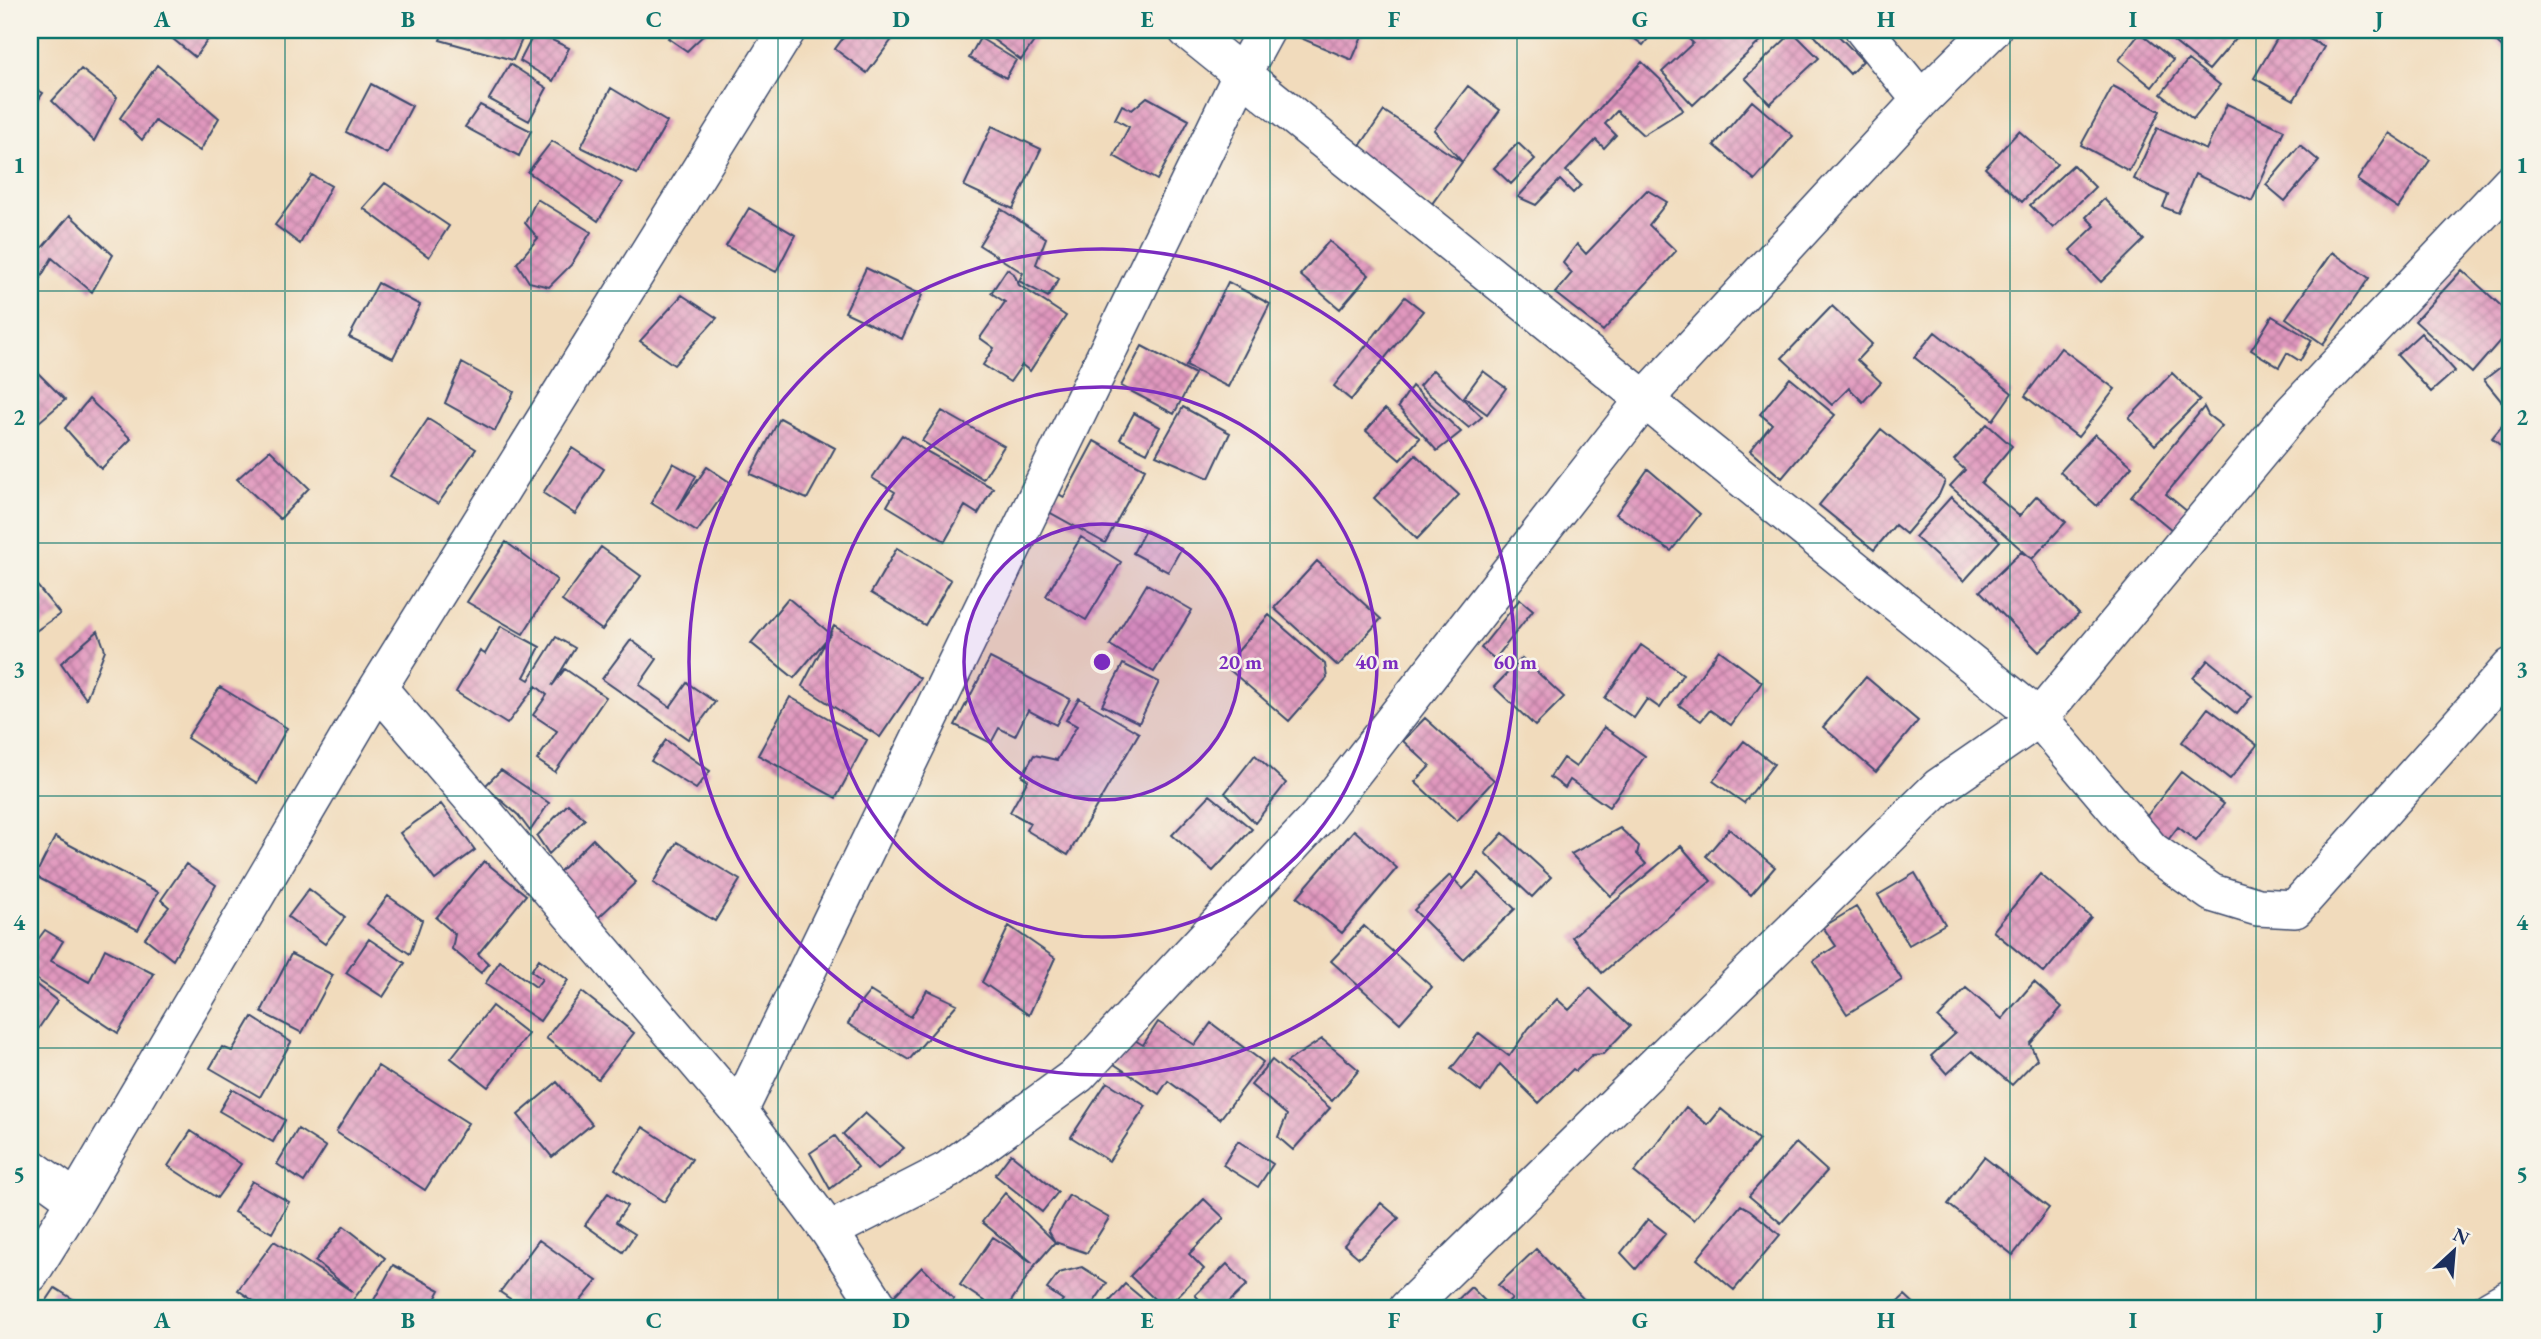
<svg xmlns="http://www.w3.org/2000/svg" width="2541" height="1339" font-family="'EB Garamond',serif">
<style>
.building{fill:url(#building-cross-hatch)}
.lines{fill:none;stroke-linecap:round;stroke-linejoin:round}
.street-casing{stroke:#3b496c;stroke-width:40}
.street{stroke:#fff;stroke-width:37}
.grid{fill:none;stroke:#0f766e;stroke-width:2;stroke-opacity:0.55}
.ring{fill:none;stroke:#7b2cbf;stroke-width:3.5}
.centre{fill:#7b2cbf;stroke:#f7f3e8;stroke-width:3.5}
.ring-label{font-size:21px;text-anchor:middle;font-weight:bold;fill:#7b2cbf;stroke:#f7f3e8;stroke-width:5;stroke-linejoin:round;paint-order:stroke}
.neatline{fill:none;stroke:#0f766e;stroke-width:2.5}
.grid-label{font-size:23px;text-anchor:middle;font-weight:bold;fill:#0f766e}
</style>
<defs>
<pattern id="building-cross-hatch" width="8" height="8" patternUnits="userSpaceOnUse" patternTransform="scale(1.75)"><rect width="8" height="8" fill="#e198be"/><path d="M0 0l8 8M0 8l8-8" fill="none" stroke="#b67c9e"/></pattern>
</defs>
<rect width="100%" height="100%" fill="#f7f3e8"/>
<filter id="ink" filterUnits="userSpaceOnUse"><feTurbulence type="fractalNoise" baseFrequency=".0143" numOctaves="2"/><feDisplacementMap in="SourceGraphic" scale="14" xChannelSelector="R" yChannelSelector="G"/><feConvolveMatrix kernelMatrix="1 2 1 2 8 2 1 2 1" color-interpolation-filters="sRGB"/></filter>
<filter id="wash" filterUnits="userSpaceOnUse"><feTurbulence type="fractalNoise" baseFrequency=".00686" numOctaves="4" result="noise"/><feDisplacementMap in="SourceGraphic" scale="28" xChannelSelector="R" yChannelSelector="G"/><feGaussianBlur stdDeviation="1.57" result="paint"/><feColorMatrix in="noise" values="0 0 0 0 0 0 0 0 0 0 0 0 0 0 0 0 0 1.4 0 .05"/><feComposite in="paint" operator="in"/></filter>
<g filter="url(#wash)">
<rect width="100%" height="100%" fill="#f1dbbc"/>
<g id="blocks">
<!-- building -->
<path class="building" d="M162 30H215L195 57Z
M444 30H526L513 60 440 40Z
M675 30H709L687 51 668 38Z
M849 30H899L867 73 835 49Z
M984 30H1042L1021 60 983 32Z
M1290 30H1365L1352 60 1289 33Z
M1623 30H1655L1643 45Z
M1689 30H1764L1768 34 1693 105 1662 72 1693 43 1684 34Z
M1818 30H1833L1863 61 1850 74 1813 34Z
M2182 30H2243L2209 70 2173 41Z
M2282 30H2293L2324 47 2294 100 2254 78Z
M2485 30H2511V56L2484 31Z
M535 32 569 48 553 81 520 61Z
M1793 32 1819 58 1770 104 1745 78Z
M2140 33 2173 60 2152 87 2119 60Z
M980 38 1016 60 1006 78 969 58Z
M2188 60 2220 85 2193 119 2161 94Z
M1642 62 1665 84 1683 110 1643 135 1617 111 1605 124 1616 135 1604 148 1596 140 1566 171 1581 185 1573 193 1560 180 1536 205 1518 197Z
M510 64 547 88 529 121 489 99Z
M157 65 219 118 200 151 155 121 142 140 120 118Z
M81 69 117 97 94 141 52 101Z
M371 84 412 106 387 154 346 132Z
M30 85 43 93 30 112Z
M1468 86 1500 110 1462 162 1434 130Z
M2113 86 2160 111 2129 171 2081 145Z
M611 88 667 122 637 174 581 147Z
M1147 97 1189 120 1157 180 1114 156 1129 127 1115 119 1122 105 1132 110Z
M1752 101 1793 136 1755 180 1714 145Z
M2227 104 2284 130 2252 201 2195 174 2178 213 2163 207 2168 195 2134 179 2157 128 2206 150Z
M480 105 531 131 519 156 465 127Z
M1384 111 1462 162 1431 205 1356 152Z
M992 126 1041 149 1013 209 964 186Z
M2019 131 2057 164 2022 202 1985 168Z
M2389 133 2430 160 2398 208 2357 180Z
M552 141 622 183 598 221 528 172Z
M1518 143 1535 159 1511 184 1494 168Z
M2300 145 2319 161 2285 201 2266 185Z
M2073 165 2095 187 2053 228 2030 205Z
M312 175 331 186 300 244 275 225Z
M385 183 449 226 429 257 363 208Z
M1647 190 1667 202 1649 225 1676 251 1603 331 1555 293 1572 273 1563 263 1577 244 1586 254Z
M537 199 591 232 571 265 549 287 529 282 517 263 538 238 525 223Z
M2104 199 2144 240 2101 282 2070 250 2095 226 2086 217Z
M749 208 795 235 776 272 726 246Z
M1001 209 1046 238 1036 264 1059 279 1048 297 1019 281 1023 273 979 245Z
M70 215 113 255 92 292 52 258 34 289 30 285V235L42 248Z
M1329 241 1369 275 1340 309 1300 275Z
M2332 252 2369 278 2323 344 2286 318Z
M866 268 922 295 902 339 845 312Z
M1007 269 1014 274 1019 285 1066 316 1030 371 1022 365 1010 382 983 365 994 348 980 338 1005 302 991 293Z
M2462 270 2511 315V328L2472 373 2415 321Z
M1228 282 1270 304 1228 387 1186 366Z
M378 283 420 305 393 358 349 337Z
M682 295 717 318 674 365 640 341Z
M1405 297 1423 311 1351 400 1334 386Z
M1832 306 1872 344 1857 360 1881 382 1863 402 1849 388 1832 405 1782 358Z
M2272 316 2312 340 2300 361 2287 353 2279 367 2251 350Z
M1935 332 2012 393 1993 420 1914 357Z
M2421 333 2455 371 2431 392 2397 355Z
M1142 346 1195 374 1174 414 1121 386Z
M2061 348 2115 389 2078 437 2025 396Z
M2511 359V395L2502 402 2484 380Z
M462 363 514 392 495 431 445 403Z
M30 365 65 400 39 422 30 414Z
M1433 370 1482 417 1469 428 1419 386Z
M1483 371 1506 388 1487 414 1464 397Z
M2172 373 2200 400 2155 445 2129 418Z
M1790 378 1835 415 1782 478 1750 451 1772 424 1760 414Z
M1412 386 1461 432 1437 451 1398 407Z
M89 399 131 439 101 469 65 428Z
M1183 407 1230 433 1209 478 1156 455Z
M2204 407 2208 415 2222 426 2166 494 2188 512 2172 530 2131 496Z
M1385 409 1420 438 1400 460 1366 431Z
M942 411 1004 446 983 479 922 441Z
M1134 413 1160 427 1147 453 1120 439Z
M2511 415V455L2492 438Z
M780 418 835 448 807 499 750 474Z
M428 419 476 449 438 504 390 476Z
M1987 424 2012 446 1981 483 2019 516 2037 496 2066 522 2032 559 2038 571 2079 614 2039 652 1980 591 2021 552 2032 559 1950 486 1965 470 1954 460Z
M1881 429 1945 481 1939 495 1906 534 1895 525 1874 550 1819 505Z
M2095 434 2132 466 2097 506 2060 472Z
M902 435 924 450 993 488 978 514 965 506 945 541 887 506 895 492 872 478Z
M1094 441 1145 469 1105 543 1040 507 1050 489 1064 497Z
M572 448 604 469 575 514 543 493Z
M270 450 309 488 280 519 237 479Z
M1416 455 1459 495 1417 539 1374 498Z
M673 463 696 476 677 510 707 467 731 483 697 532 651 503Z
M1648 469 1700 514 1671 551 1616 514Z
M1951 497 2000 541 1964 581 1915 537Z
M1145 530 1181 549 1168 572 1133 553Z
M1081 537 1121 562 1086 620 1046 596Z
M506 542 557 580 523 634 467 602Z
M601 547 641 576 602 630 562 601Z
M897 548 951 580 925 625 871 593Z
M1317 561 1381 619 1338 666 1274 608Z
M30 577 60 614 30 635Z
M1147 584 1192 610 1154 672 1110 645Z
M788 598 831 634 794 678 751 643Z
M1520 599 1533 610 1495 659 1481 648Z
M1269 615 1325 664 1327 678 1289 721 1225 666Z
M501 626 540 647 524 677 529 680 556 637 575 648 552 686 565 669 606 697 555 772 537 760 557 731 533 715 547 695 536 686 507 724 456 692 480 651 485 654Z
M834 626 920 678 880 737 802 686Z
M98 631 105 650 86 699 61 663Z
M631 640 657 659 639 685 670 707 687 683 715 702 688 739 602 679Z
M1641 645 1683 674 1660 708 1647 699 1634 718 1605 698Z
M1719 650 1762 682 1731 725 1710 710 1701 721 1679 705Z
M990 658 1070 699 1056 725 1028 710 1015 736 999 728 991 743 955 725Z
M1522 658 1564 697 1535 726 1494 687Z
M2208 660 2252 696 2237 714 2193 678Z
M1123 664 1159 682 1139 723 1102 705Z
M1866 677 1918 721 1876 772 1823 727Z
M220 687 287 728 257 783 187 738Z
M790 697 867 740 836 798 758 755Z
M1079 698 1139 733 1068 855 1026 830 1030 823 1010 812 1028 780 1022 776 1034 755 1057 760 1077 726 1066 720Z
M2208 708 2257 745 2230 779 2182 742Z
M1425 718 1494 780 1457 821 1415 782 1430 766 1403 741Z
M1604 727 1645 756 1609 807 1570 780 1565 788 1550 777 1563 758 1576 767Z
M666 740 710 771 696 789 651 761Z
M1744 741 1774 764 1744 803 1713 781Z
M1255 755 1286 783 1255 823 1225 793Z
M501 770 549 803 530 831 518 815 485 786Z
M2181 772 2224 804 2196 841 2178 827 2168 840 2143 821Z
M1210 795 1252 829 1213 871 1172 835Z
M441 804 475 850 435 880 400 833Z
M568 804 585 819 549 854 537 836Z
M1620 828 1639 846 1637 854 1646 864 1611 896 1571 854Z
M1729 829 1775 867 1751 895 1706 856Z
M1354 830 1397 868 1342 933 1297 897Z
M1503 833 1551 877 1532 897 1485 853Z
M55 837 158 892 138 930 35 876Z
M593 839 636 882 598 918 554 877Z
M677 842 740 880 715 921 653 883Z
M1681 846 1711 881 1602 973 1572 937Z
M484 861 526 895 478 954 489 964 481 973 452 949 455 934 436 918Z
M186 864 216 885 173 960 145 938 169 907 161 900Z
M1479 873 1515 909 1463 959 1414 910 1450 875 1463 889Z
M1915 873 1945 924 1909 945 1878 895Z
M2040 874 2091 917 2044 973 1993 931Z
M309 889 345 917 325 944 288 917Z
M388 896 422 920 410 954 367 924Z
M1856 907 1902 980 1847 1014 1813 961 1836 946 1823 927Z
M1009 926 1055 958 1029 1015 982 982Z
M1364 926 1432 987 1400 1023 1331 961Z
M45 930 63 941 51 961 89 982 105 949 154 974 118 1033 30 975V950Z
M369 939 405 963 383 997 346 973Z
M291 954 333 975 302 1033 261 1012Z
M539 959 568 980 540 1021 485 984 500 961 536 987 542 979 531 971Z
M30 980 57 1001 30 1041Z
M2034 982 2062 1007 2030 1044 2037 1059 2012 1085 1972 1051 1947 1074 1931 1056 1955 1034 1938 1018 1966 988 2002 1019Z
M1590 988 1630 1026 1603 1054 1592 1055 1576 1071 1573 1069 1539 1103 1500 1064 1481 1092 1451 1069 1479 1033 1509 1056 1529 1028 1557 999 1569 1010Z
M927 990 957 1004 909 1060 848 1024 858 1006 870 991 911 1017Z
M582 992 634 1033 598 1079 546 1038Z
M492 1006 528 1034 488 1087 451 1058Z
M252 1017 291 1042 260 1097 210 1068 222 1047 232 1051Z
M1158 1022 1195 1045 1211 1023 1263 1062 1220 1119 1168 1081 1159 1094 1111 1062 1128 1036 1143 1045Z
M1322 1039 1359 1070 1332 1101 1287 1062Z
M1272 1060 1330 1108 1293 1150 1278 1137 1287 1115 1251 1085Z
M378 1066 468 1123 425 1190 336 1132Z
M557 1082 592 1124 552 1157 518 1115Z
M1107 1082 1146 1106 1109 1161 1071 1137Z
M232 1089 285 1120 273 1142 219 1111Z
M1686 1107 1708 1125 1721 1109 1759 1140 1694 1220 1634 1172Z
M865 1113 904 1148 877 1170 843 1134Z
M643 1127 692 1159 664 1202 615 1169Z
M298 1129 326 1147 304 1182 277 1164Z
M191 1131 241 1164 217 1198 168 1166Z
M835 1136 858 1167 830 1189 810 1153Z
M1238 1141 1273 1164 1258 1187 1223 1165Z
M1796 1143 1827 1171 1781 1223 1749 1196Z
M1011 1154 1058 1192 1042 1212 995 1175Z
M1984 1157 2049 1208 2013 1255 1948 1204Z
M252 1181 289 1202 272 1233 234 1212Z
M608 1193 627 1206 616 1222 635 1234 623 1252 585 1225Z
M1005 1193 1055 1242 1035 1265 1006 1309H996L960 1285 993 1237 1033 1263 982 1222Z
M1069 1195 1109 1218 1087 1253 1055 1242 1048 1230Z
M1204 1199 1224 1218 1189 1254 1204 1269 1165 1309 1130 1276Z
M1381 1203 1399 1218 1359 1258 1344 1245Z
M1741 1205 1750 1210 1780 1235 1734 1290 1697 1259Z
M1648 1219 1666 1233 1636 1269 1621 1253Z
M344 1226 385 1258 346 1309H265L238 1290 274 1241 353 1292 315 1261Z
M539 1240 597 1281 574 1309H525L500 1292Z
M1536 1249 1593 1309H1502L1512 1299 1498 1285Z
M1227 1264 1247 1285 1222 1309H1208L1195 1295Z
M393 1265 440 1290 430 1309H369Z
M922 1267 954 1299 945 1309H893L888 1302Z
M1082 1267 1107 1283 1089 1309H1056L1063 1300 1047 1289 1059 1273Z
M1125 1284 1155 1309H1103Z
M1471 1287 1493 1309H1448Z
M55 1288 89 1309H41Z
M1905 1295 1920 1309H1890Z"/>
</g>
</g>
<g filter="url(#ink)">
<use href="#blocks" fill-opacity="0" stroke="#3b496c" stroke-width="2"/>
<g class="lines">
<!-- street casing -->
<g class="street-casing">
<path id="street" d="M1187 30 2039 718 2151 850 2212 893 2258 907 2295 909 2511 667
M1864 30 1921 100
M378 688 739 1111 829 1231 880 1309
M739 1111 1242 74 1266 30
M30 1167 76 1200
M829 1231 948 1170 1079 1074 1318 817 1644 400 1921 100 1992 30
M30 1274 76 1200 378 688 787 30
M1407 1309 1939 787 2039 718 2292 413 2511 182
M2490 1309 2511 1297"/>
</g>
<!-- street -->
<use href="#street" class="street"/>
</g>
</g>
<!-- grid -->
<path class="grid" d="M285 30V1309M531 30V1309M778 30V1309M1024 30V1309M1270 30V1309M1517 30V1309M1763 30V1309M2010 30V1309M2256 30V1309M30 291H2511M30 543H2511M30 796H2511M30 1048H2511"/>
<!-- distance rings -->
<circle cx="1102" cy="662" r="138" fill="#7b2cbf" fill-opacity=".12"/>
<g class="ring">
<circle cx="1102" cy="662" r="138"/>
<circle cx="1102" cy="662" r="275"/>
<circle cx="1102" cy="662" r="413"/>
</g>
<circle cx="1102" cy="662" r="10" class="centre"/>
<g class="ring-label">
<text x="1240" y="669">20 m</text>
<text x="1377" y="669">40 m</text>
<text x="1515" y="669">60 m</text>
</g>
<!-- margin -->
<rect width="2541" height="1339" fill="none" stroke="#f7f3e8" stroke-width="77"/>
<!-- north arrow -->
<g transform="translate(2454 1251) rotate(26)" stroke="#f7f3e8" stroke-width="5" paint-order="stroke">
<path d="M0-5L12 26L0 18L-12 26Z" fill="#1b2f5e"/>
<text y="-10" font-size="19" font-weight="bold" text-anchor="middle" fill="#1b2f5e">N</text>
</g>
<rect x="38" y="38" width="2464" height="1262" class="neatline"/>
<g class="grid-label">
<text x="162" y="27">A</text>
<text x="408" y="27">B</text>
<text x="654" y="27">C</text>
<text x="901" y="27">D</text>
<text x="1147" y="27">E</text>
<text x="1394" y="27">F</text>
<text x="1640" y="27">G</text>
<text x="1886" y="27">H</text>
<text x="2133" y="27">I</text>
<text x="2379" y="27">J</text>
<text x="19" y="173">1</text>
<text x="2522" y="173">1</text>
<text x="19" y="425">2</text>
<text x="2522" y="425">2</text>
<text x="19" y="677">3</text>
<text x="2522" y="677">3</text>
<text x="19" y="930">4</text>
<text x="2522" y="930">4</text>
<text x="19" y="1182">5</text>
<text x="2522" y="1182">5</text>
<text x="162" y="1328">A</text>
<text x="408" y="1328">B</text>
<text x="654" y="1328">C</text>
<text x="901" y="1328">D</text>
<text x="1147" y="1328">E</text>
<text x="1394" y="1328">F</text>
<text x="1640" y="1328">G</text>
<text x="1886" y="1328">H</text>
<text x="2133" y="1328">I</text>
<text x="2379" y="1328">J</text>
</g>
</svg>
